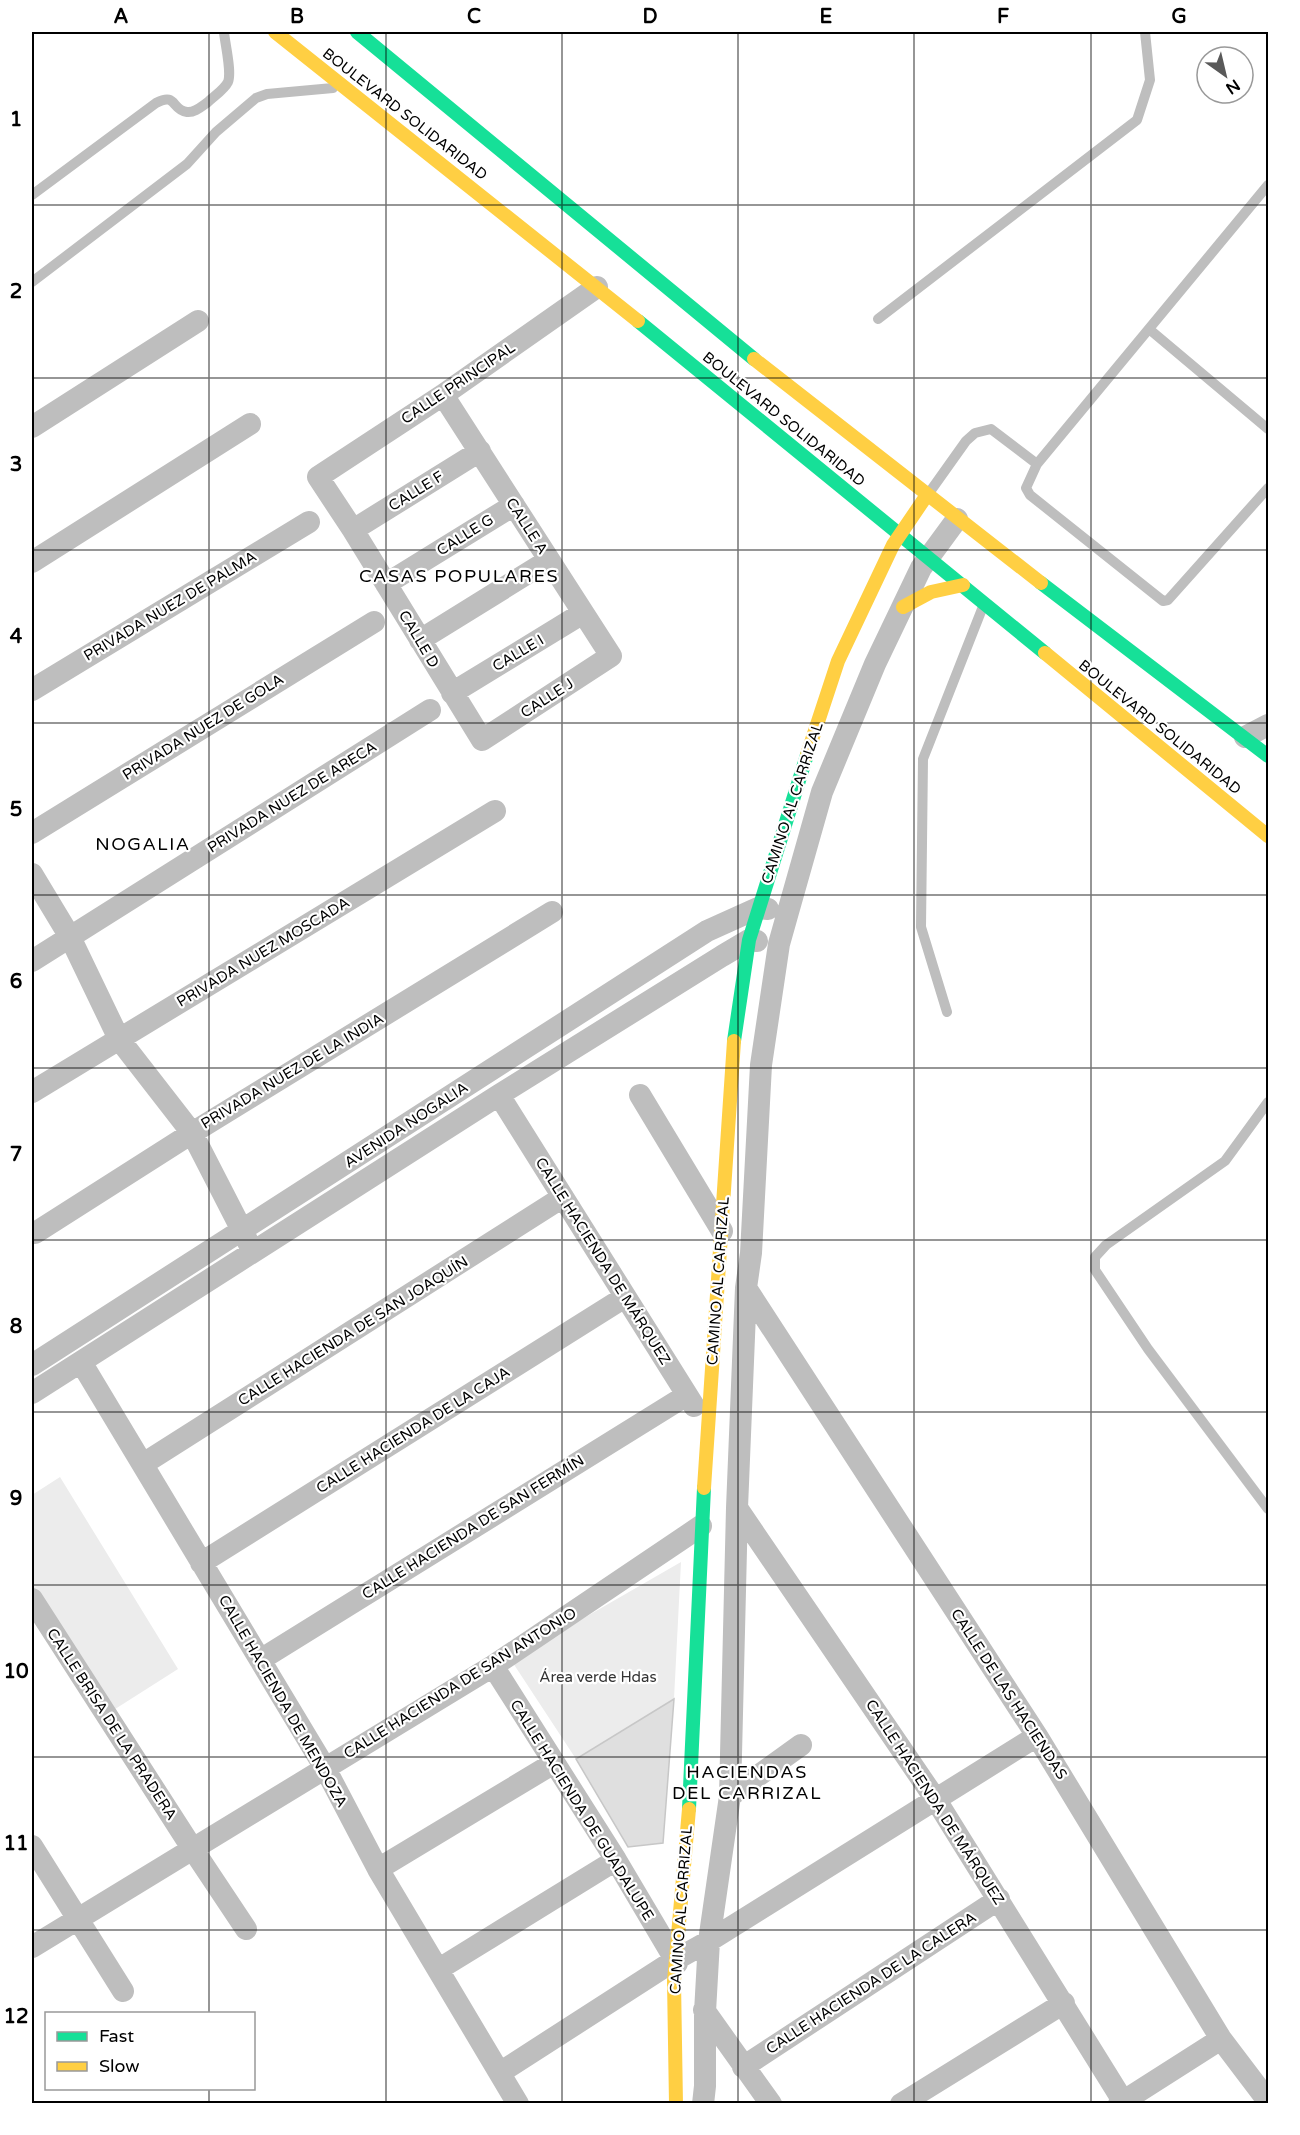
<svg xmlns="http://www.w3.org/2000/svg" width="1300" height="2135" font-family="'Varela Round',sans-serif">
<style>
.green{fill:#ececec}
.building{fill:#dfdfdf;stroke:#c7c7c7;stroke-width:1.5}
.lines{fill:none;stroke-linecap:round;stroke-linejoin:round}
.lane{stroke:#bebebe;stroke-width:10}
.street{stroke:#bebebe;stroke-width:22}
.fast{stroke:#16e098;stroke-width:14}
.slow{stroke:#ffcf43;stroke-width:14}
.grid{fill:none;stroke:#000;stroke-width:1.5;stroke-opacity:0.55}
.labels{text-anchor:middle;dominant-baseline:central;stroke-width:4.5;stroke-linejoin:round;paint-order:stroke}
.street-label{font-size:15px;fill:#000;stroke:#fff}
.park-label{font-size:15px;fill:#333;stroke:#fff}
.quarter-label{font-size:18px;letter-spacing:1.5px;fill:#000;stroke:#fff}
.neatline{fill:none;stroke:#000;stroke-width:2}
.grid-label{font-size:20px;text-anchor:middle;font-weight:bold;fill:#000}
</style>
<rect width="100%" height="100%" fill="#fff"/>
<!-- green -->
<path class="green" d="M60 1477 178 1669 112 1711 32 1588V1495Z
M681 1562 674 1699 576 1759 511 1660Z"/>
<!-- building -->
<path class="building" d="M674 1699 663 1843 628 1847 576 1759Z"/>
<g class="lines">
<!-- lane -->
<path class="lane" d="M32 195 156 103C177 92 171 110 187 112 195 113 202 106 208 102 214 96 224 90 228 82 232 72 225 44 224 32
M32 282 187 164 216 132 256 98 267 94 333 88
M878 319 1137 120 1150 80 1145 32
M1149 329 1268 429
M1037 464 1026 488 1030 495 1163 601 1168 600 1268 488
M929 493 966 441 975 433 991 429 1037 464 1268 185
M947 1012 921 927 923 759 982 609
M1268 1102 1225 1161 1106 1245 1095 1257V1270L1148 1349 1268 1509"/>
<!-- street -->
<path class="street" d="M443 395 611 656 482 740 353 530 318 477 443 395 597 287
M32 427 198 321
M353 530 480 451
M32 562 250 424
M386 584 514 505
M420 640 549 560
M32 690 309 522
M452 693 583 613
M1245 737 1268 725
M32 833 374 622
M32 874 70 937 119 1039 192 1133 249 1244
M32 961 430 710
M32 1092 495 811
M499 1095 694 1406
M640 1095 722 1231
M35 1233 192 1133 552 912
M746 1288 1037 1736 1221 2039 1268 2101
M81 1362 325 1768 378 1869 518 2104
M32 1365 707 931 758 908 768 909
M32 1393 499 1095 722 956 749 940 757 941
M143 1464 563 1197
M737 1508 936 1800 1123 2101
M201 1563 625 1297
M32 1599 192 1848 246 1929
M260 1660 687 1395
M493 1666 616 1860 677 1963
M730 1796 801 1745
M32 1846 123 1991
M378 1869 554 1763
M32 1947 493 1666 701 1526
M439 1969 616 1860
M704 2010 771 2104
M743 2067 999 1899
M501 2072 675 1960 709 1941 1037 1736
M703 2104 705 2086V2012L709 1941 730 1796 737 1508 746 1288 751 1253 761 1065 779 944 788 912 822 792 875 664 921 568 957 519
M901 2104 1064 2003
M1119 2104 1221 2039"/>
<!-- fast -->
<path class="fast" d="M357 32 754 359
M638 321 1045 653
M1041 583 1268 756
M734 1041 749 940 807 755
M689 1809 704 1488"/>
<!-- slow -->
<path class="slow" d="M275 32 638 321
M754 359 1041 583
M903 607 931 592 963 585
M1045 653 1268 836
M807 755 838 661 893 545 927 495
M704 1488 734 1041
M676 2104 674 1981 689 1809"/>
</g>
<!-- grid -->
<path class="grid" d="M209 32V2014M386 32V2104M562 32V2104M738 32V2104M914 32V2104M1091 32V2104M32 205H1268M32 378H1268M32 550H1268M32 723H1268M32 895H1268M32 1068H1268M32 1240H1268M32 1412H1268M32 1585H1268M32 1757H1268M32 1930H1268M209 2088V2104"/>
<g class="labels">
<!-- street labels -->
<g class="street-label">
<text transform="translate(405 114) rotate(38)">BOULEVARD SOLIDARIDAD</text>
<text transform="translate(458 383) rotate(-34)">CALLE PRINCIPAL</text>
<text transform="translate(784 419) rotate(39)">BOULEVARD SOLIDARIDAD</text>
<text transform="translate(416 491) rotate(-32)">CALLE F</text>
<text transform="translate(527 526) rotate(57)">CALLE A</text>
<text transform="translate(465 535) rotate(-32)">CALLE G</text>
<text transform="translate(170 606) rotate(-31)">PRIVADA NUEZ DE PALMA</text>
<text transform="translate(419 639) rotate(59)">CALLE D</text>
<text transform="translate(518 653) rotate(-31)">CALLE I</text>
<text transform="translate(547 698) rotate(-33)">CALLE J</text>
<text transform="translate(203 727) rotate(-32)">PRIVADA NUEZ DE GOLA</text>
<text transform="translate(1160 727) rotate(39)">BOULEVARD SOLIDARIDAD</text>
<text transform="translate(292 797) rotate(-32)">PRIVADA NUEZ DE ARECA</text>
<text transform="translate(792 803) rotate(-72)">CAMINO AL CARRIZAL</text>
<text transform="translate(263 952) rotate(-31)">PRIVADA NUEZ MOSCADA</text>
<text transform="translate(292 1071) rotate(-31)">PRIVADA NUEZ DE LA INDIA</text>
<text transform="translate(406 1125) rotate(-33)">AVENIDA NOGALIA</text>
<text transform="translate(603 1261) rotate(58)">CALLE HACIENDA DE MÁRQUEZ</text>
<text transform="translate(718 1281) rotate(-86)">CAMINO AL CARRIZAL</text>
<text transform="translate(353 1331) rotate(-32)">CALLE HACIENDA DE SAN JOAQUÍN</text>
<text transform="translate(413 1430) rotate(-32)">CALLE HACIENDA DE LA CAJA</text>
<text transform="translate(473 1527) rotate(-32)">CALLE HACIENDA DE SAN FERMÍN</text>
<text transform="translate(460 1683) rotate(-32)">CALLE HACIENDA DE SAN ANTONIO</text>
<text transform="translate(1009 1694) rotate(57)">CALLE DE LAS HACIENDAS</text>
<text transform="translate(283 1701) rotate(60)">CALLE HACIENDA DE MENDOZA</text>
<text transform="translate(112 1724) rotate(57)">CALLE BRISA DE LA PRADERA</text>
<text transform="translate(935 1802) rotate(57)">CALLE HACIENDA DE MÁRQUEZ</text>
<text transform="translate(582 1810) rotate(58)">CALLE HACIENDA DE GUADALUPE</text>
<text transform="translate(681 1910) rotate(-86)">CAMINO AL CARRIZAL</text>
<text transform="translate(871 1983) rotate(-33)">CALLE HACIENDA DE LA CALERA</text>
</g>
<!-- park labels -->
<g class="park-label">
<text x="598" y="1677">Área verde Hdas</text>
</g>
<!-- quarter labels -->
<g class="quarter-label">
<text x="459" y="576">CASAS POPULARES</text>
<text x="143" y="844">NOGALIA</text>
<text x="747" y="1772">HACIENDAS<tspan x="747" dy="21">DEL CARRIZAL</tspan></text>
</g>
</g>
<!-- border -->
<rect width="1300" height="2135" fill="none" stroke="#ffffff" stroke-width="66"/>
<!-- legend -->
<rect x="45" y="2012" width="210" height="78" fill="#ffffff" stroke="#999999" stroke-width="1.5"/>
<rect x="57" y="2032" width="30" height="9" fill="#16e098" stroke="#999999" stroke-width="1.5"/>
<text x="99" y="2042" font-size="18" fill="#000000">Fast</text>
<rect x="57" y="2062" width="30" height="9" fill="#ffcf43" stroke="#999999" stroke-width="1.5"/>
<text x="99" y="2072" font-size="18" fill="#000000">Slow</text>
<!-- north arrow -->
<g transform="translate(1225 75) rotate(146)"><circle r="28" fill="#ffffff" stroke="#999999" stroke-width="1.5"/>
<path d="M0-4.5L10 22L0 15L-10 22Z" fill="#595959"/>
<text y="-9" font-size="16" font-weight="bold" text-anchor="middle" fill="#000000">N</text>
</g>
<rect x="33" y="33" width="1234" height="2069" class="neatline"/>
<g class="grid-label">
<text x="121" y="23">A</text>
<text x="297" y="23">B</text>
<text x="474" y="23">C</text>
<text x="650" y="23">D</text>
<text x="826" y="23">E</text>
<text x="1003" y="23">F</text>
<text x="1179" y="23">G</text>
<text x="16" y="126">1</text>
<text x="16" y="298">2</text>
<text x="16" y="471">3</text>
<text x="16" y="643">4</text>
<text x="16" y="816">5</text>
<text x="16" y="988">6</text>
<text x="16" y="1161">7</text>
<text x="16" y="1333">8</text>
<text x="16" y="1505">9</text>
<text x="16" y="1678">10</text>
<text x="16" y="1850">11</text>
<text x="16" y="2023">12</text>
</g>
</svg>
